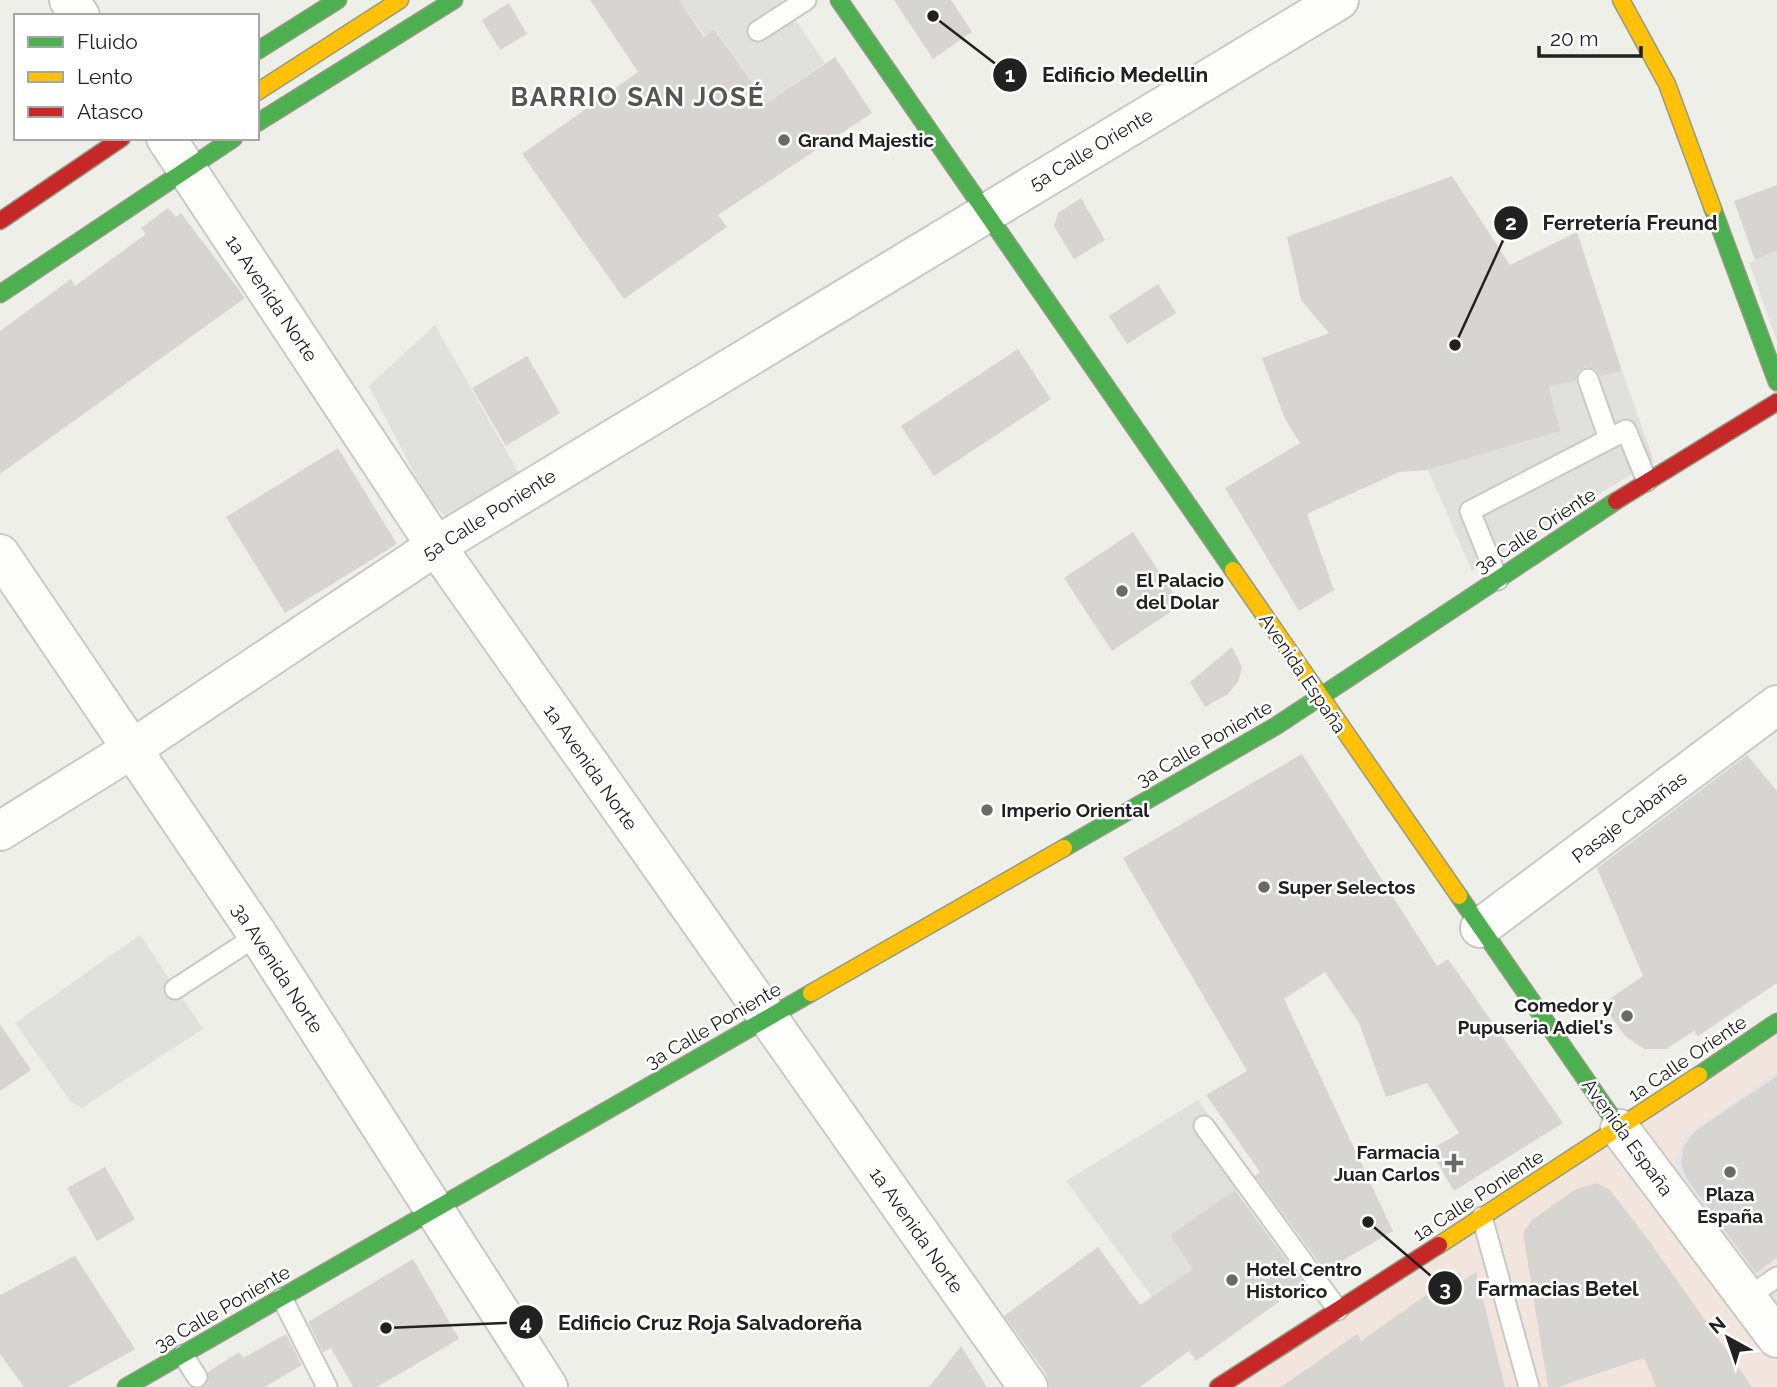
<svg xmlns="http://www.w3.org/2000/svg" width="1777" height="1387" font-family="Raleway,sans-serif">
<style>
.commercial{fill:#f1e5de}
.parking{fill:#e0e0dd}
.plaza{fill:#e5e4e9}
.building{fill:#d6d5d1}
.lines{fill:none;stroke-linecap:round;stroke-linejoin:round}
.lane-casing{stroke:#c8c8c6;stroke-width:23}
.street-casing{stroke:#c8c8c6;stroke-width:42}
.fast-casing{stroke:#939b80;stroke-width:19}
.slow-casing{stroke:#939b80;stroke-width:19}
.jam-casing{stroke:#939b80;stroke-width:19}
.lane{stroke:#fdfdfc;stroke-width:19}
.street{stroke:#fdfdfc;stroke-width:38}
.fast{stroke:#4caf50;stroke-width:16}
.slow{stroke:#ffc107;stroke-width:16}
.jam{stroke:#c62828;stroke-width:16}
.poi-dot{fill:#696967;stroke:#fff;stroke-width:2.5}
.labels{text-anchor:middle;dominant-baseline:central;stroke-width:5;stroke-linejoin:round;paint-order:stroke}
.poi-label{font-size:19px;font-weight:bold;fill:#212121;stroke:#fff;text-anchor:start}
.street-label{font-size:19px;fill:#212121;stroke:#fff}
.district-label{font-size:26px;font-weight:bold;letter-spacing:2px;fill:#545454;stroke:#fff}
.leader{fill:none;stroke:#212121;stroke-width:2.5}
.callout-dot{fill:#212121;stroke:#fff;stroke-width:2.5}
.mark-label{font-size:21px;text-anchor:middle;font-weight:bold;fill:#fff}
.callout-label{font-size:21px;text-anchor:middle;font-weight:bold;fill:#212121;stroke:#fff;stroke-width:5;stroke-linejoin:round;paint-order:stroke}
</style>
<rect width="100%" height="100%" fill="#efefea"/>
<!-- commercial -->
<path class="commercial" d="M1777 1016V1387H1225Z"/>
<!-- parking -->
<path class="parking" d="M679 0H782L825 63 767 103 715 29 705 36Z
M1777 251V341L1749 263Z
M435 325 520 475 448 518 429 502 369 386Z
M1622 371 1654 461 1472 571 1428 470 1560 431 1549 386Z
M140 935 203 1029 82 1108 71 1102 15 1023Z
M1198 1100 1254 1177 1170 1235 1193 1269 1152 1297 1066 1181Z"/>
<!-- plaza -->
<path class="plaza" d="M1777 1072V1089L1697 1173 1777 1284V1310L1678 1173 1675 1161 1686 1135Z"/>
<!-- building -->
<path class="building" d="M590 0H679L704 37 714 29 767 103 835 57 872 113 718 215 727 227 624 299 522 154 638 72Z
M894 0H951L972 32 933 59Z
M509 3 527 34 500 50 482 20Z
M1452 176 1510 265 1577 232 1622 371 1600 376 1595 369 1585 367 1578 372 1576 381 1549 386 1560 431 1428 470 1399 472 1307 514 1334 590 1299 611 1225 488 1300 443 1285 419 1262 358 1329 333 1301 300 1287 237Z
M1777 185V251L1755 260 1734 201Z
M1081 198 1105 240 1074 259 1054 226 1058 213Z
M168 208 176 217 181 213 245 298 0 474V331L71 279 75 286 116 256 146 234 141 228Z
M1158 284 1176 313 1127 344 1109 316Z
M1018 349 1051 399 934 476 901 426Z
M527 356 560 413 506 446 472 388Z
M338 448 397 544 285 613 226 517Z
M1133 532 1181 605 1112 651 1064 578Z
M1232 647 1242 667 1238 682 1228 694 1205 707 1190 682Z
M1302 754 1437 966 1448 959 1563 1123 1454 1191 1430 1150 1459 1133 1427 1083 1386 1097 1359 1023 1325 972 1284 999 1393 1231 1325 1271 1255 1176 1260 1172 1206 1095 1247 1071 1123 858Z
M1747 755 1777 791V983L1698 1036 1694 1031 1666 1049H1644L1625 1036 1602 1004 1643 976 1597 868Z
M0 1024 31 1070 0 1091Z
M1777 1076V1258L1756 1273 1687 1179 1681 1164 1683 1148 1695 1131Z
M105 1167 135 1219 97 1241 67 1188Z
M1597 1183 1610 1190 1650 1242 1752 1387H1656L1644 1358 1558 1387H1548L1523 1233 1532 1220 1576 1189Z
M1235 1190 1304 1284 1196 1361 1189 1351 1140 1387H1050L1046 1374 1004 1316 1098 1247 1140 1305 1193 1269 1170 1235Z
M75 1256 135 1349 68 1387H24L0 1354V1295Z
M413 1259 459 1339 377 1387H353L331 1348 323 1352 308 1322Z
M1459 1272 1463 1281 1476 1272 1505 1387H1281L1357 1334 1361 1341Z
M286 1334 302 1365 265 1387H204L208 1382V1372L239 1352 243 1358Z
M961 1346 987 1387H929Z"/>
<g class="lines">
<!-- lane casing -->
<g class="lane-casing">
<path id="lane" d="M758 31 806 0
M1609 439 1626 430 1647 481
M1498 580 1470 511 1609 439 1588 379
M175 989 258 935
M1204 1126 1338 1310
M1482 1217 1529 1387
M1748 1297 1777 1277
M282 1298 327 1387
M183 1355 197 1377"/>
</g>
<!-- street casing -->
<g class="street-casing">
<path id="street" d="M69 0 80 16
M166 138 436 546 1028 1387
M0 554 258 935 548 1387
M0 831 132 749 436 546 1339 0
M1480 928 1777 705
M1620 1129 1777 1338"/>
</g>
<!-- fast casing -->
<g class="fast-casing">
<path id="fast" d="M839 0 1233 570
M257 51 338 0
M257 123 454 0
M1713 209 1777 382
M0 294 234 138
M1064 848 1276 726 1616 501
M1459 896 1620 1129
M1699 1075 1777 1022
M126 1387 811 993"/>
</g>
<!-- slow casing -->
<g class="slow-casing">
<path id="slow" d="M1621 0 1667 84 1713 209
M257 92 400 0
M1233 570 1459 896
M811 993 1064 848
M1439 1245 1699 1075"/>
</g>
<!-- jam casing -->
<g class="jam-casing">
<path id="jam" d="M0 221 122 138
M1616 501 1777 402
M1218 1387 1439 1245"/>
</g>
<!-- lane -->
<use href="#lane" class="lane"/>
<!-- street -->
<use href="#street" class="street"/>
<!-- fast -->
<use href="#fast" class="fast"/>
<!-- slow -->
<use href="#slow" class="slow"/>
<!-- jam -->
<use href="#jam" class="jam"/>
</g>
<!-- markers -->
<g class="poi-dot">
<circle cx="784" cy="140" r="7"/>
<circle cx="1122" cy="591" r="7"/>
<circle cx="987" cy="810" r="7"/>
<circle cx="1264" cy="887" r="7"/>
<circle cx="1627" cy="1016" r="7"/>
<path d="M1450.5 1152.5h7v7h7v7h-7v7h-7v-7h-7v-7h7z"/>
<circle cx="1730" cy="1172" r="7"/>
<circle cx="1232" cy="1280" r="7"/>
</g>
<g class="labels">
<!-- poi labels -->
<g class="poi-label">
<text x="798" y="140">Grand Majestic</text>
<text x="1136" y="580">El Palacio<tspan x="1136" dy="22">del Dolar</tspan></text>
<text x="1001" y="810">Imperio Oriental</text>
<text x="1278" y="887">Super Selectos</text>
<text x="1613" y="1005" text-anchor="end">Comedor y<tspan x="1613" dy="22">Pupuseria Adiel's</tspan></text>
<text x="1440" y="1152" text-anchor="end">Farmacia<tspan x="1440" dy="22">Juan Carlos</tspan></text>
<text x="1730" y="1194" text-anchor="middle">Plaza<tspan x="1730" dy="22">España</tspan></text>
<text x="1246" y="1269">Hotel Centro<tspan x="1246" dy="22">Historico</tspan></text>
</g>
<!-- street labels -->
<g class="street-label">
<text transform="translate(1091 149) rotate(-31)">5a Calle Oriente</text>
<text transform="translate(272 298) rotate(56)">1a Avenida Norte</text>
<text transform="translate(489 514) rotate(-32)">5a Calle Poniente</text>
<text transform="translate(1535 530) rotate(-33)">3a Calle Oriente</text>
<text transform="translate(1303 673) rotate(56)">Avenida España</text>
<text transform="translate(1204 743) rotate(-30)">3a Calle Poniente</text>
<text transform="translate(591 767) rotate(55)">1a Avenida Norte</text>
<text transform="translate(1629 817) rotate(-37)">Pasaje Cabañas</text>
<text transform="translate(278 968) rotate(57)">3a Avenida Norte</text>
<text transform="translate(713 1025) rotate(-30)">3a Calle Poniente</text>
<text transform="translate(1687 1058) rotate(-34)">1a Calle Oriente</text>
<text transform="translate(1628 1137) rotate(54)">Avenida España</text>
<text transform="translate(1478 1195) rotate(-33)">1a Calle Poniente</text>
<text transform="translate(917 1230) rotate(55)">1a Avenida Norte</text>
<text transform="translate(222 1308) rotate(-30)">3a Calle Poniente</text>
</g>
<!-- district labels -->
<g class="district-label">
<text x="638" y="97">BARRIO SAN JOSÉ</text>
</g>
</g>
<!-- callouts -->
<path class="leader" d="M933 16L1010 75M1455 345L1511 223M1368 1222L1445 1288M386 1328L526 1322"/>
<g class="callout-dot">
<circle cx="933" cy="16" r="7"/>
<circle cx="1455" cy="345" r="7"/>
<circle cx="1368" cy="1222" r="7"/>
<circle cx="386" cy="1328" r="7"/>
<circle cx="1010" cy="75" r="18"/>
<circle cx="1511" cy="223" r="18"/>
<circle cx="1445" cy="1288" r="18"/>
<circle cx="526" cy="1322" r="18"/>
</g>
<g class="mark-label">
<text x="1010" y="82">1</text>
<text x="1511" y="230">2</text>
<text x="1445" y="1296">3</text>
<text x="526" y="1330">4</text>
</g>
<g class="callout-label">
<text x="1125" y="82">Edificio Medellin</text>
<text x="1630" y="230">Ferretería Freund</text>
<text x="1558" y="1296">Farmacias Betel</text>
<text x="710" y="1330">Edificio Cruz Roja Salvadoreña</text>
</g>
<!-- legend -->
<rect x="14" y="14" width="245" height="126" fill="#ffffff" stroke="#a6a6a6" stroke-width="2"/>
<rect x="28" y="37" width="35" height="10" fill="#4caf50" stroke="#a6a6a6" stroke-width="2"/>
<text x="77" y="49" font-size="21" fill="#212121">Fluido</text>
<rect x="28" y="72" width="35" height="10" fill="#ffc107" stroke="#a6a6a6" stroke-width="2"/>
<text x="77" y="84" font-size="21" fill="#212121">Lento</text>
<rect x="28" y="107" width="35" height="10" fill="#c62828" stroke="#a6a6a6" stroke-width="2"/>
<text x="77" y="119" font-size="21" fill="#212121">Atasco</text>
<!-- north arrow -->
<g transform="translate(1728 1338) rotate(320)" stroke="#ffffff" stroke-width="5" paint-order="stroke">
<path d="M0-5L12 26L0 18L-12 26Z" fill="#212121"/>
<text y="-10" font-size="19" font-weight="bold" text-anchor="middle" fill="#212121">N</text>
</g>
<!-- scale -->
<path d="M1539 46v10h102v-10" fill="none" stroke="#212121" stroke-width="3.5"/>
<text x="1550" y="46" font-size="21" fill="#212121" stroke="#ffffff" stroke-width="5" paint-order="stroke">20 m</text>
</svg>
